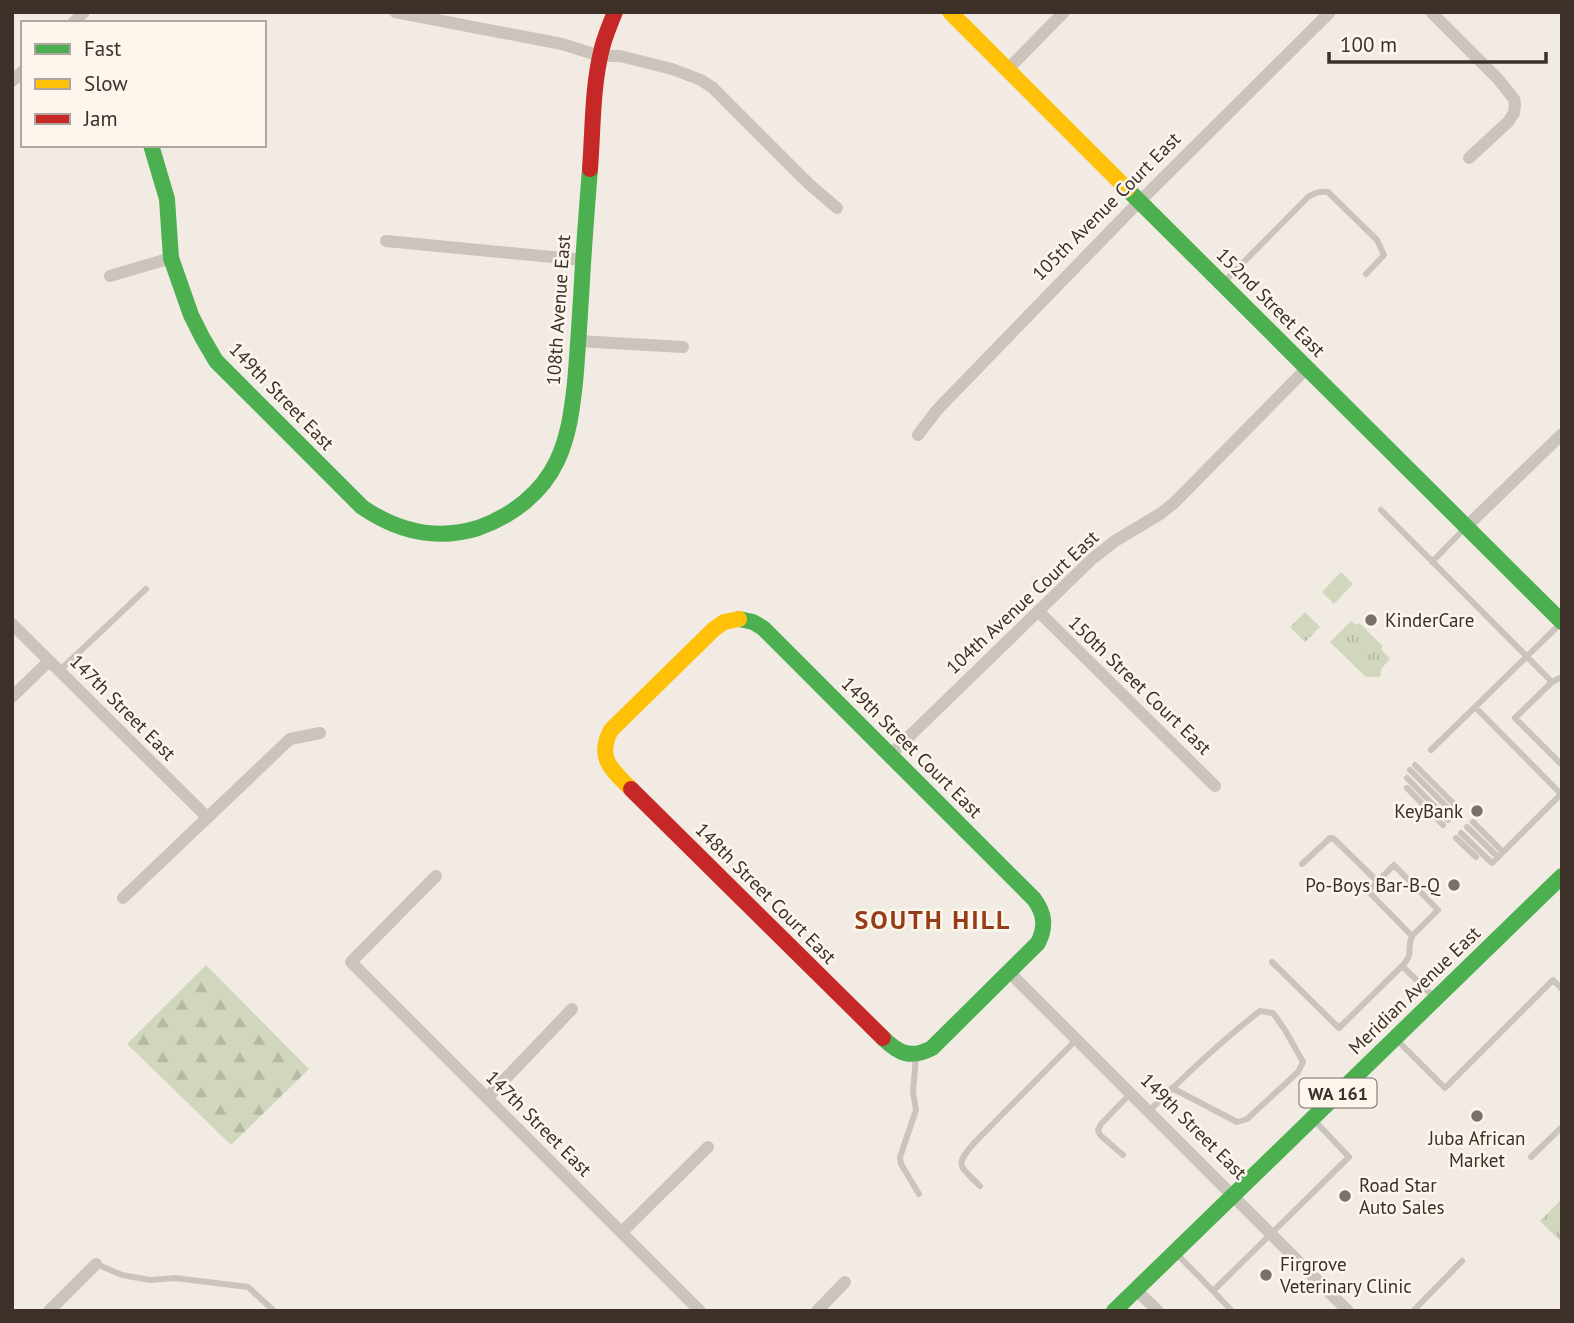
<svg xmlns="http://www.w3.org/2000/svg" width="1574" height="1323" font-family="'PT Sans',sans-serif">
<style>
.grass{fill:url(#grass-tufts)}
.forest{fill:url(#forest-firs)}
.pitch{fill:#d1d7bd}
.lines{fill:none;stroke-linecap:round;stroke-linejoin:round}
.lane{stroke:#cac4bd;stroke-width:6}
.street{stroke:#cac4bd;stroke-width:12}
.fast{stroke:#4caf50;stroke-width:16}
.slow{stroke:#ffc107;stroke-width:16}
.jam{stroke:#c62828;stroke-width:16}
.poi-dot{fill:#7b716a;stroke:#fcf6ed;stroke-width:2.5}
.labels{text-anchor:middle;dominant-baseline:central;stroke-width:5;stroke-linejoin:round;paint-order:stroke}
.shield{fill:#fcf6ed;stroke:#766b64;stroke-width:2}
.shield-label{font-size:18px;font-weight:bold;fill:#3c3029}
.street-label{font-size:19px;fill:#3c3029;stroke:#fcf6ed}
.poi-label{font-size:19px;fill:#3c3029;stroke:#fcf6ed;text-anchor:start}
.district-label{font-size:26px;font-weight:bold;letter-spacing:2px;fill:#963c18;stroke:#fcf6ed}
</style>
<defs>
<pattern id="grass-tufts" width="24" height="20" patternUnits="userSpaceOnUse" patternTransform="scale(1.75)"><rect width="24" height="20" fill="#d1d7bd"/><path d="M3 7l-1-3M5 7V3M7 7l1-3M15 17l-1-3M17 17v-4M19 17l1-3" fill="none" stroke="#b4b9a2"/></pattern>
<pattern id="forest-firs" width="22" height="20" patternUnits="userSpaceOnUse" patternTransform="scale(1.75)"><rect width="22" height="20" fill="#d1d7bd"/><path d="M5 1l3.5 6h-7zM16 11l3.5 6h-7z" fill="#b4b9a2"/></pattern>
</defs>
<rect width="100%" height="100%" fill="#f1ebe4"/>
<!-- grass -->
<path class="grass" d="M1305 612 1320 627 1305 642 1290 627Z
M1351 621 1356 625 1359 623 1383 646 1381 649 1390 659 1381 669V675L1379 677H1366L1330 642Z
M1562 1199V1243L1540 1221Z"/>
<!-- forest -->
<path class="forest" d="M206 965 309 1069 231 1145 127 1044Z"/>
<!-- pitch -->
<path class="pitch" d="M1341 572 1353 584 1334 604 1322 592Z"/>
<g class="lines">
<!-- lane -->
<path class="lane" d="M1224 282 1308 197C1315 193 1319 191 1328 192L1377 240 1384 255 1366 274
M1381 510 1552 682 1515 718 1562 765
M1432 562 1465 528
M59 671 146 589
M1552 682 1562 677
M1431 750 1560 624
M1415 765 1459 809
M1410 770 1454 814
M1407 778 1448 820
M1407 788 1443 825
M1473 822 1503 852
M1467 827 1498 857
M1461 833 1492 863 1561 794 1475 707
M1456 838 1476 857
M1302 864 1330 838 1334 839 1378 882
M1412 936 1438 910 1394 865 1368 891 1412 936C1406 949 1415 953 1402 966L1434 997
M1272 962 1339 1028 1402 966
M1396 1039 1445 1088 1553 980 1562 989
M916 1056 913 1092 916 1110 900 1157 901 1164 919 1194
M1149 1111C1185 1076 1221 1041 1260 1011L1273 1013 1285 1030 1303 1062 1298 1072 1247 1119 1237 1122 1172 1088
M1123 1155 1100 1135 1098 1130 1101 1124 1131 1093
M1531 1157 1562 1127
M980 1186C959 1165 954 1166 975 1142L1077 1039
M1176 1253 1213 1291 1349 1157 1315 1121
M96 1264 122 1275 150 1280 175 1278 248 1287 274 1311
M1213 1291 1232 1311
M1413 1311 1462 1261"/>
<!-- street -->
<path class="street" d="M395 12 562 44 600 56H620L672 69 701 80 713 88 809 184 837 208
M1431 12 1498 79 1514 99 1515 104 1514 113 1508 122 1469 158
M73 23 84 12
M1007 70 1064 12
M12 81 23 71
M386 241 583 260
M110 276 171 258
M579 341 683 347
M918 435 937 410 1126 215 1330 12
M1466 527 1562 434
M1038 611 1215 786
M12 624 207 817
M12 697 49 661
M890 755 1092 559 1115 541 1160 514 1174 503 1307 368
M436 876 351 962 700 1311
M123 898 290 739 320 733
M1009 972 1348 1311
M487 1098 572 1009
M622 1232 708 1147
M1136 1290 1158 1311
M49 1311 96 1264
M817 1311 845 1282"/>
<!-- fast -->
<path class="fast" d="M151 145 167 199 171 258 191 315 202 337 216 361 362 507C397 531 436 541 478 528 512 516 542 493 557 461 569 436 572 409 575 383 578 349 580 315 582 281 584 244 587 207 590 169
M1127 189 1562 622
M739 619 753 622 763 628 1034 899C1045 914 1046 927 1038 943L932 1048C911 1059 899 1054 883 1038
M1114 1311 1562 876"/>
<!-- slow -->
<path class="slow" d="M950 12 1127 189
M631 789C612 770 596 758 611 730L714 629 724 622 739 619"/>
<!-- jam -->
<path class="jam" d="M590 169C593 130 592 87 602 48 605 36 610 24 615 12
M631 789 883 1038"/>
</g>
<!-- markers -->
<g class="poi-dot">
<circle cx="1371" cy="620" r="7"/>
<circle cx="1477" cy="811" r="7"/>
<circle cx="1454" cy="885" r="7"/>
<circle cx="1477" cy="1116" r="7"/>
<circle cx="1345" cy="1196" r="7"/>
<circle cx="1266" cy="1275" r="7"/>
</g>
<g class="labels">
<!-- shield labels -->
<rect class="shield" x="1299.5" y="1078.5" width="77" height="29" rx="5"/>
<g class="shield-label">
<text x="1338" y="1093">WA 161</text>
</g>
<!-- street labels -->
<g class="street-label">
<text transform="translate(1106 206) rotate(-45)">105th Avenue Court East</text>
<text transform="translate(1271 302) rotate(45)">152nd Street East</text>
<text transform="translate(558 310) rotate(-86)">108th Avenue East</text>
<text transform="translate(282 396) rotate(46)">149th Street East</text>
<text transform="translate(1022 602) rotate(-43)">104th Avenue Court East</text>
<text transform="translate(1140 685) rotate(44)">150th Street Court East</text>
<text transform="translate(123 707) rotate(45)">147th Street East</text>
<text transform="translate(912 747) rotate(45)">149th Street Court East</text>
<text transform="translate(766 893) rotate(45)">148th Street Court East</text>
<text transform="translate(1414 990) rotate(-44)">Meridian Avenue East</text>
<text transform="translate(539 1123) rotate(45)">147th Street East</text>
<text transform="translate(1194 1126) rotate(45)">149th Street East</text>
</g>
<!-- poi labels -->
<g class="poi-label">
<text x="1385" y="620">KinderCare</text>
<text x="1463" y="811" text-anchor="end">KeyBank</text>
<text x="1440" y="885" text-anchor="end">Po-Boys Bar-B-Q</text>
<text x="1477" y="1138" text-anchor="middle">Juba African<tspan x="1477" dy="22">Market</tspan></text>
<text x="1359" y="1185">Road Star<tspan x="1359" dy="22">Auto Sales</tspan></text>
<text x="1280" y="1264">Firgrove<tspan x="1280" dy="22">Veterinary Clinic</tspan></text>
</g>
<!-- district labels -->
<g class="district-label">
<text x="933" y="919">SOUTH HILL</text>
</g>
</g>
<!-- border -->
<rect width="1574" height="1323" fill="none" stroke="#3c3029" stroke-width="28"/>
<!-- legend -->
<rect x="21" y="21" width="245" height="126" fill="#fcf6ed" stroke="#afa79f" stroke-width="2"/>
<rect x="35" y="44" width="35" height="10" fill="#4caf50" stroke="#afa79f" stroke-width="2"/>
<text x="84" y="56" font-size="21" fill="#3c3029">Fast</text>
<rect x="35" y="79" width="35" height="10" fill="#ffc107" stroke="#afa79f" stroke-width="2"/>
<text x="84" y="91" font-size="21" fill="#3c3029">Slow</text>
<rect x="35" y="114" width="35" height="10" fill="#c62828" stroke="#afa79f" stroke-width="2"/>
<text x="84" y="126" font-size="21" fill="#3c3029">Jam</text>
<!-- scale -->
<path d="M1329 52v10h217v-10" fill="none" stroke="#3c3029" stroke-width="3.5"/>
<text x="1340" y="52" font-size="21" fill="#3c3029" stroke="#fcf6ed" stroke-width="5" paint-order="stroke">100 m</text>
</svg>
